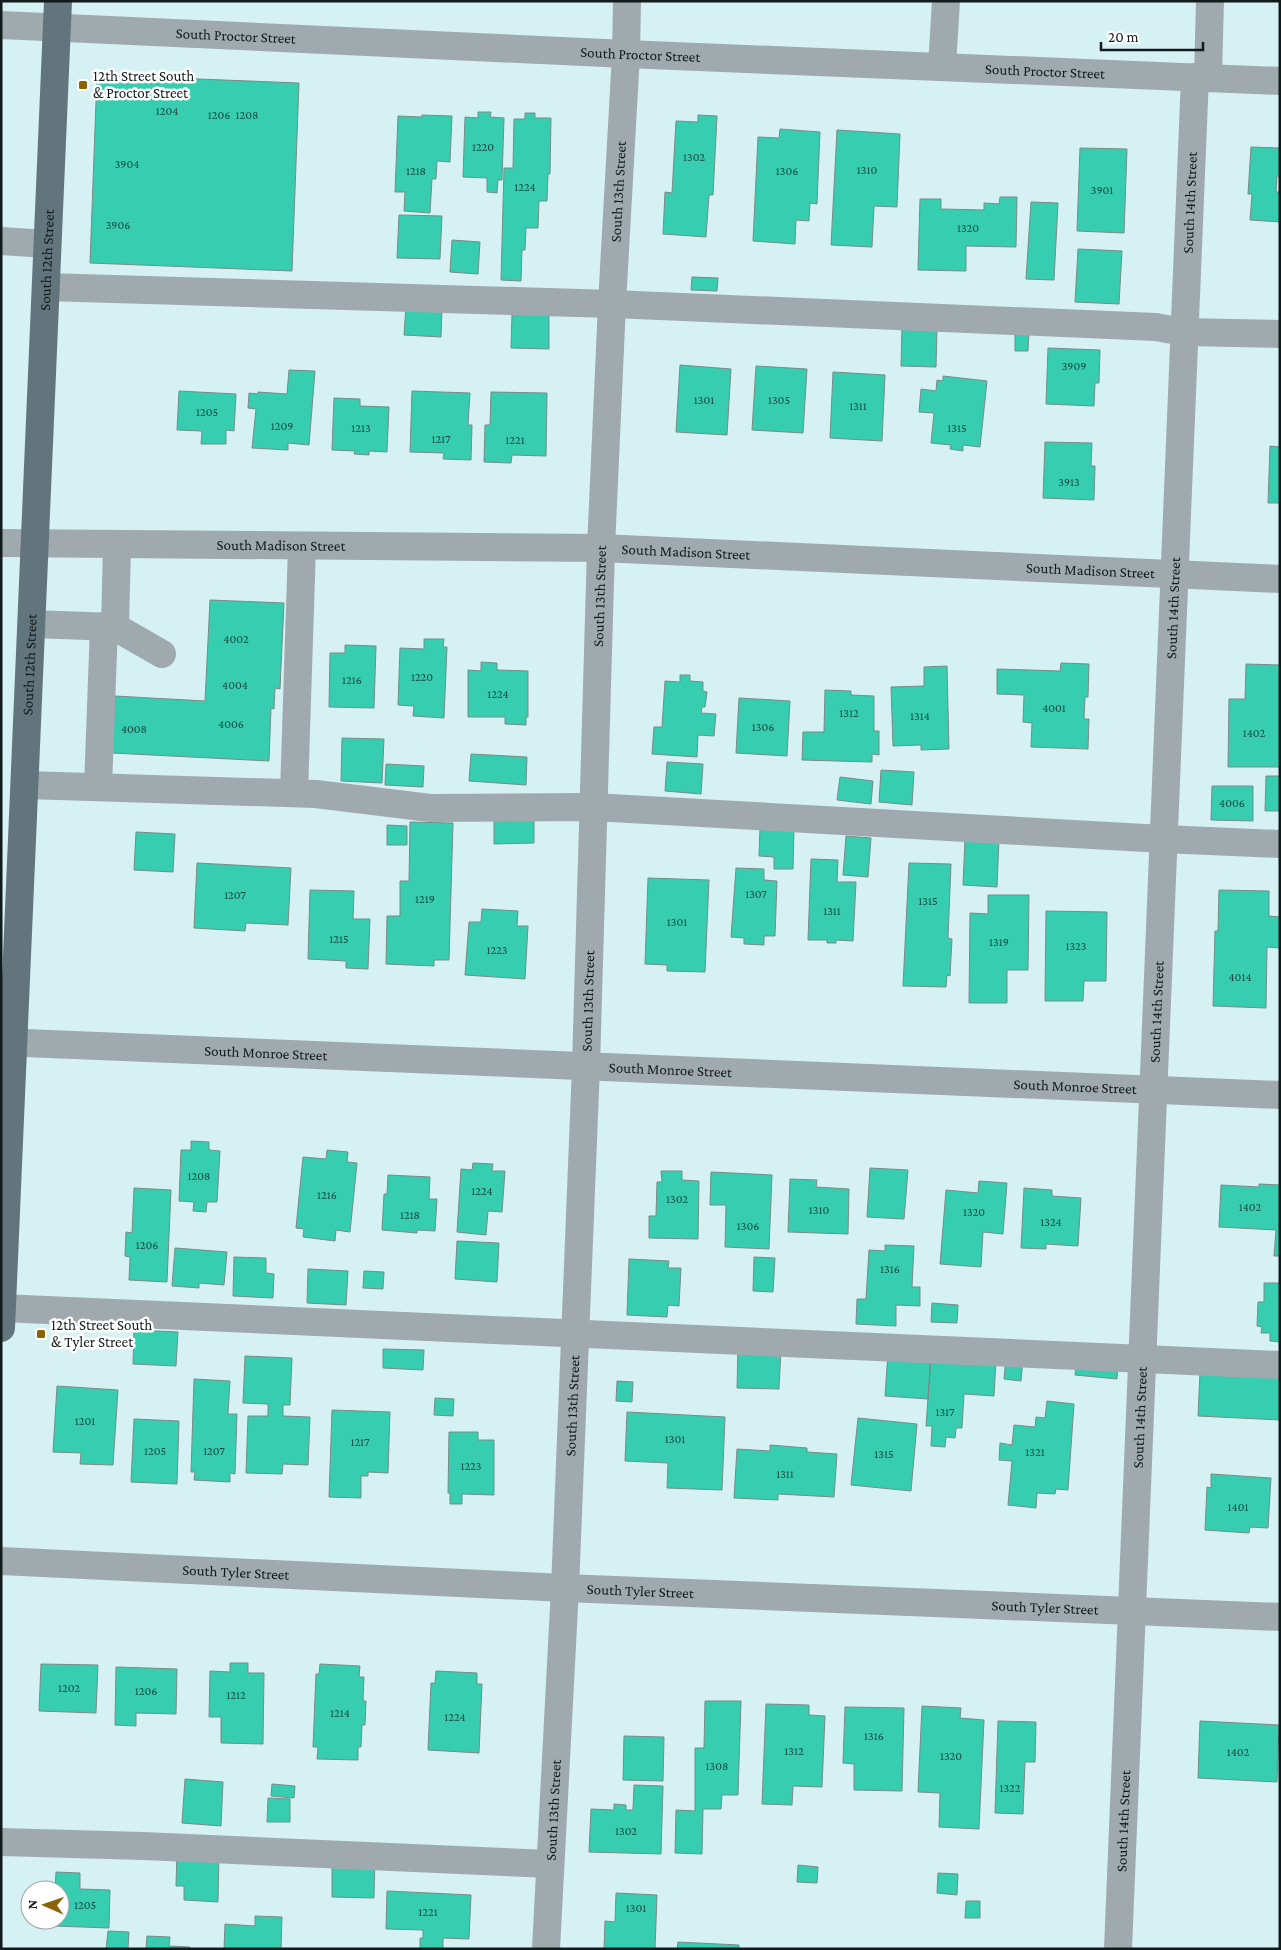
<svg xmlns="http://www.w3.org/2000/svg" width="1281" height="1950" font-family="'Crimson Pro',serif">
<style>
.building{fill:#36cdb1;stroke:#758d86}
.lines{fill:none;stroke-linecap:round;stroke-linejoin:round}
.minor{stroke:#a0aaae;stroke-width:28}
.major{stroke:#62747c;stroke-width:28}
.poi-dot{fill:#8b6304;stroke:#fff;stroke-width:2}
.labels{text-anchor:middle;dominant-baseline:central;stroke-width:5;stroke-linejoin:round;paint-order:stroke}
.number-label{font-size:12px;fill:#1a4841}
.street-label{font-size:15px;fill:#111b1c;stroke:#fff}
.poi-label{font-size:15px;fill:#111b1c;stroke:#fff;text-anchor:start}
</style>
<rect width="100%" height="100%" fill="#d6f1f3"/>
<!-- building -->
<path class="building" d="M97 75 299 83 292 271 90 263Z
M478 112H491L490 117 504 118 502 180H498L497 193 487 192V178L463 177 465 117 478 118Z
M525 113H535V118H551L550 174H548L547 201H539L538 228H526L525 250H522L521 281 501 280 504 168H513L514 119H525Z
M422 115 452 116 450 162 437 161 436 179H432L430 213 404 211 405 192H395L398 116 422 117Z
M698 115 717 116 713 195H709L706 237 663 234 665 192 672 193 676 121 698 122Z
M780 129 820 132 817 204 810 203 809 221 796 220 795 244 753 241 758 137 779 138Z
M837 130 900 134 897 207 874 206 872 247 831 245Z
M1251 147 1279 148 1280 176H1277L1276 192H1280V222L1250 220 1252 194H1248Z
M1080 148 1127 149 1124 233 1077 231Z
M1000 197H1017L1016 247 966 246V271L918 270 920 199H941V209L984 210V203L999 204Z
M1031 202 1058 203 1054 280 1026 279Z
M399 215 442 216 440 259 397 258Z
M452 240 480 242 478 274 450 272Z
M1078 249 1122 251 1119 304 1075 302Z
M692 277 718 278 717 291 691 290Z
M406 306 442 308 441 337 404 335Z
M512 314 549 315V349L511 348Z
M902 326 937 327 936 367 901 366Z
M1015 331H1029L1028 351H1015Z
M1048 348 1100 350 1099 383H1095L1094 406 1046 404Z
M680 365 731 369 727 435 676 432Z
M756 366 807 369 803 433 752 430Z
M289 370 315 371 309 445 288 443V450L252 448 256 409 248 408 249 393 258 394V392L287 394Z
M833 372 885 375 882 441 830 438Z
M943 376 987 381 980 447 963 445V451L950 449 951 445 931 443 934 413 919 412 921 389 936 391 937 380 943 381Z
M179 391 236 394 234 431 226 430V444H201L202 431 177 430Z
M412 391 470 393 468 425H472L471 460 443 459 444 453 410 452Z
M491 392 547 393 546 456 512 455 511 463 484 462 485 425H490Z
M334 398 360 399V406L389 407 387 452 369 451V455L354 454 355 451 332 450Z
M1045 442 1092 443 1091 466H1095L1094 500 1043 498Z
M1270 446 1280 447V503H1268Z
M210 600 284 603 280 689 275 688 274 709 271 708 269 761 112 753 115 696 205 701Z
M424 639H444L443 647H447L444 718 413 716 414 706 398 705 400 648 424 649Z
M345 645 376 646 374 708 329 707 330 653H345Z
M481 662 497 663V670L528 671V717H526V725L505 724V717H468V670L481 671Z
M1061 663 1089 664 1088 697H1085L1084 719H1089L1088 749 1031 747 1032 723 1023 722 1024 695 997 694V669L1060 671Z
M1246 664 1280 665V767H1228L1229 699H1245Z
M947 666 949 749 921 750V745L893 746 891 687 924 686V667Z
M680 675H690V681L703 682V691L707 692 705 707H702L701 713 716 714 714 736 698 735 697 757 652 754 654 727H662L665 681 680 682Z
M825 690 851 691V695L874 696V731H879V755L872 754V762L802 760 803 732H824Z
M739 698 790 701 787 756 736 753Z
M342 738 384 739 382 783 341 781Z
M471 754 527 757 526 785 469 781Z
M667 762 703 764 701 794 665 791Z
M386 764 424 766 423 787 385 785Z
M881 770 914 772 912 805 879 802Z
M1266 776H1280V811H1265Z
M840 777 873 781 871 804 837 800Z
M1212 786H1253V821L1211 820Z
M534 812V843L494 844V813Z
M410 822 453 823 449 960H434V966L386 964 387 916H400V881H409Z
M387 825 407 826V845H387Z
M760 828 794 829 793 869H774V857L759 856Z
M136 832 175 834 173 872 134 870Z
M846 836 871 838 868 877 843 875Z
M965 839 999 840 997 887 963 885Z
M811 859 838 860 837 882H856L853 941 836 940V943H827V940H808Z
M197 863 291 868 288 925 246 923 245 931 194 928Z
M909 863 951 864 948 938 952 939 950 976 947 975 946 987 903 986Z
M736 868 764 869V880L777 881 775 936H764V945L744 944V938L731 937Z
M648 878 709 880 705 972 667 971V965L645 964Z
M310 890 354 891 353 919H370L368 969 346 968V961L308 959Z
M1219 890 1269 891V916L1280 917V948L1267 947 1266 1008 1213 1006 1215 931H1218Z
M988 895H1029L1028 970H1007V1003H969L970 913 988 914Z
M482 909 518 911 517 926H528L525 979 465 975 469 922H481Z
M1046 911 1107 912 1106 981H1084L1083 1001H1045Z
M191 1141 209 1142V1150L220 1151 217 1202H207L206 1212 193 1211 194 1202 179 1201 181 1150H191Z
M327 1150 348 1152 347 1162 357 1163 350 1232 336 1230 335 1241 303 1237 304 1229 296 1228 303 1157 326 1159Z
M473 1163 493 1164 492 1171H505L502 1212 488 1211 486 1235 457 1232 461 1169 472 1170Z
M870 1168 908 1170 904 1219 867 1217Z
M661 1171H682V1180L699 1181 698 1239 649 1238V1216H656L657 1182H662Z
M711 1172 772 1175 769 1249 725 1247 726 1205H710Z
M388 1175 430 1177 429 1199H437L435 1231 417 1230V1233L382 1230 384 1194H387Z
M790 1179 817 1180 816 1187 849 1189 848 1234 788 1232Z
M979 1181 1007 1183 1003 1234 983 1232 981 1267 940 1264 946 1190 978 1193Z
M1259 1184 1280 1185V1256H1274L1276 1230 1219 1227 1221 1185 1259 1187Z
M134 1188 171 1190 167 1282 129 1280 130 1257 125 1256 126 1232 132 1233Z
M1024 1188 1052 1190V1196L1081 1198 1078 1246 1046 1244V1249L1021 1248Z
M457 1241 499 1243 497 1282 455 1279Z
M885 1245 914 1246 912 1287H920V1306L896 1305V1326L856 1324 857 1299H866L869 1250 885 1251Z
M175 1248 227 1252 224 1285 199 1283V1288L172 1286Z
M234 1257 266 1258V1273L274 1274 273 1298 233 1296Z
M754 1257 775 1258 773 1292 753 1291Z
M629 1259 669 1261 668 1268H681L679 1306 668 1305 667 1317 627 1315Z
M308 1269 348 1271 346 1305 307 1303Z
M364 1271 384 1272 383 1289 363 1288Z
M1264 1283H1280V1342L1270 1341V1333H1261L1262 1327 1257 1326 1258 1302H1264Z
M932 1303 958 1305 957 1323 931 1322Z
M134 1330 178 1332 176 1366 133 1364Z
M738 1347 781 1349 779 1389 737 1388Z
M383 1349 424 1350 423 1370 383 1368Z
M888 1352 931 1355 928 1399 885 1396Z
M931 1355 996 1360 994 1396 964 1394 962 1428H956L955 1438 946 1437 945 1447 931 1446 932 1426H926Z
M245 1356 292 1358 290 1405H283V1416L310 1417 308 1465 283 1464 282 1474 246 1473 248 1416H268V1404L243 1403Z
M1006 1357 1023 1359 1021 1381 1004 1379Z
M1076 1363 1118 1366 1117 1379 1075 1375Z
M1200 1372 1280 1375V1420L1198 1416Z
M194 1379 230 1381 228 1414H237L235 1474 230 1473V1482L194 1480 195 1472H191Z
M617 1381 633 1382 632 1402 616 1401Z
M57 1386 118 1390 113 1465 80 1464 81 1453 53 1452Z
M435 1398 454 1399 453 1416 434 1415Z
M1047 1401 1074 1404 1068 1490 1056 1489 1055 1494 1037 1493 1036 1508 1008 1505 1012 1461 999 1460 1000 1443 1012 1445 1014 1425 1035 1427 1036 1417 1045 1418Z
M332 1410 390 1412 388 1473 368 1472V1476H361V1498L329 1497Z
M627 1412 725 1417 722 1490 667 1488 668 1463 625 1461Z
M858 1418 917 1424 911 1491 851 1485Z
M134 1419 179 1421 177 1484 131 1482Z
M449 1432H478V1440H494V1495L462 1494V1504H450V1493H448Z
M770 1445 807 1448V1452L837 1454 834 1497 778 1494V1500L734 1498 737 1449 770 1451Z
M1211 1474 1271 1478 1268 1528 1250 1527 1249 1533 1205 1530 1207 1487 1211 1488Z
M230 1663H248V1673H264L263 1744 221 1743V1717H209L210 1671 230 1672Z
M41 1664 98 1665 96 1713 39 1711Z
M320 1664 360 1666 359 1677H364L363 1701H366L365 1725H362L361 1747H358V1760L317 1759 318 1747H313L316 1674H319Z
M116 1667 177 1669 176 1714 136 1713V1726L115 1725Z
M436 1671 477 1673V1684H482L479 1753 428 1750 431 1683H435Z
M705 1701H741L738 1795H722L721 1809H703L702 1854 675 1853 676 1810 695 1811V1748H704Z
M766 1704 809 1705V1715L825 1716 822 1787 793 1786 792 1805 762 1804Z
M922 1706 961 1708 960 1718 984 1720 979 1829 939 1827 940 1793 918 1792Z
M845 1707 904 1708 902 1791 854 1790V1764L843 1763Z
M998 1721 1036 1722 1035 1762H1025L1023 1814 995 1813Z
M1200 1721 1279 1725 1277 1782 1198 1778Z
M624 1736 664 1737 663 1781 623 1780Z
M185 1779 223 1782 221 1826 182 1823Z
M272 1784 295 1786 294 1798 271 1796Z
M634 1785 663 1786 661 1854 589 1852 591 1809 614 1810V1804L626 1805V1810H633Z
M268 1798 290 1799V1822H267Z
M177 1851 219 1852 218 1902 184 1900V1886H176Z
M332 1858H375L374 1898 332 1897Z
M798 1865 818 1867 817 1883 797 1882Z
M56 1872 80 1873V1889L110 1890 109 1928 54 1926V1920H60V1890H55Z
M938 1873 958 1874 957 1895 937 1893Z
M387 1891 471 1895 469 1939 443 1938V1949H420V1938H423V1930L386 1929Z
M616 1893 657 1895 655 1949H604L605 1921 615 1922Z
M966 1901H980V1918H965Z
M255 1916 282 1917 281 1949H224L225 1924 255 1926Z
M108 1931 129 1932 128 1949H106Z
M147 1936 170 1937 169 1946 190 1947V1949H146Z
M678 1942 739 1945V1949H677Z"/>
<g class="lines">
<!-- minor -->
<g class="minor">
<path id="s1" d="M1 25 626 54 1280 81"/>
<path d="M942 66 946 1"/>
<path d="M1208 77 1210 1"/>
<path d="M1 241 47 244"/>
<path d="M46 287 612 304 1156 327 1183 332 1280 334"/>
<path id="s2" d="M1 543 601 548 1280 579"/>
<path d="M32 624 115 627 117 545"/>
<path d="M115 627 162 654"/>
<path d="M26 785 316 794 430 808 593 807 1163 839 1280 844"/>
<path d="M98 787 104 626"/>
<path d="M294 793 302 546"/>
<path id="s3" d="M1 1042 1280 1095"/>
<path d="M2 1308 1280 1365"/>
<path id="s4" d="M1 1561 565 1588 1280 1617"/>
<path d="M1 1842 143 1846 550 1864"/>
<path id="s5" d="M546 1949 565 1588 586 1066 601 548 612 304 626 54 627 1"/>
<path id="s6" d="M1118 1949 1195 77"/>
</g>
<!-- major -->
<path class="major" id="s7" d="M1 1328 58 1"/>
</g>
<!-- markers -->
<g class="poi-dot">
<rect x="78" y="80" width="10" height="10" rx="2.5"/>
<rect x="36" y="1329" width="10" height="10" rx="2.5"/>
</g>
<g class="labels">
<!-- number labels -->
<g class="number-label">
<text x="167" y="111">1204</text>
<text x="219" y="115">1206</text>
<text x="247" y="115">1208</text>
<text x="483" y="147">1220</text>
<text x="694" y="157">1302</text>
<text x="127" y="164">3904</text>
<text x="867" y="170">1310</text>
<text x="416" y="171">1218</text>
<text x="787" y="171">1306</text>
<text x="525" y="187">1224</text>
<text x="1102" y="190">3901</text>
<text x="118" y="225">3906</text>
<text x="968" y="228">1320</text>
<text x="1074" y="366">3909</text>
<text x="704" y="400">1301</text>
<text x="779" y="400">1305</text>
<text x="858" y="406">1311</text>
<text x="207" y="412">1205</text>
<text x="282" y="426">1209</text>
<text x="361" y="428">1213</text>
<text x="957" y="428">1315</text>
<text x="441" y="439">1217</text>
<text x="515" y="440">1221</text>
<text x="1069" y="482">3913</text>
<text x="236" y="639">4002</text>
<text x="422" y="677">1220</text>
<text x="352" y="680">1216</text>
<text x="235" y="685">4004</text>
<text x="498" y="694">1224</text>
<text x="1054" y="708">4001</text>
<text x="849" y="713">1312</text>
<text x="920" y="716">1314</text>
<text x="231" y="724">4006</text>
<text x="763" y="727">1306</text>
<text x="134" y="729">4008</text>
<text x="1254" y="733">1402</text>
<text x="1232" y="803">4006</text>
<text x="756" y="894">1307</text>
<text x="235" y="895">1207</text>
<text x="425" y="899">1219</text>
<text x="928" y="901">1315</text>
<text x="832" y="911">1311</text>
<text x="677" y="922">1301</text>
<text x="339" y="939">1215</text>
<text x="999" y="942">1319</text>
<text x="1076" y="946">1323</text>
<text x="497" y="950">1223</text>
<text x="1240" y="977">4014</text>
<text x="199" y="1176">1208</text>
<text x="482" y="1191">1224</text>
<text x="327" y="1195">1216</text>
<text x="677" y="1199">1302</text>
<text x="1250" y="1207">1402</text>
<text x="819" y="1210">1310</text>
<text x="974" y="1212">1320</text>
<text x="410" y="1215">1218</text>
<text x="1051" y="1222">1324</text>
<text x="748" y="1226">1306</text>
<text x="147" y="1245">1206</text>
<text x="890" y="1269">1316</text>
<text x="945" y="1412">1317</text>
<text x="85" y="1421">1201</text>
<text x="675" y="1439">1301</text>
<text x="360" y="1442">1217</text>
<text x="155" y="1451">1205</text>
<text x="214" y="1451">1207</text>
<text x="1035" y="1452">1321</text>
<text x="884" y="1454">1315</text>
<text x="471" y="1466">1223</text>
<text x="785" y="1474">1311</text>
<text x="1238" y="1507">1401</text>
<text x="69" y="1688">1202</text>
<text x="146" y="1691">1206</text>
<text x="236" y="1695">1212</text>
<text x="340" y="1713">1214</text>
<text x="455" y="1717">1224</text>
<text x="874" y="1736">1316</text>
<text x="794" y="1751">1312</text>
<text x="1238" y="1752">1402</text>
<text x="951" y="1756">1320</text>
<text x="717" y="1766">1308</text>
<text x="1010" y="1788">1322</text>
<text x="626" y="1831">1302</text>
<text x="85" y="1905">1205</text>
<text x="636" y="1908">1301</text>
<text x="428" y="1912">1221</text>
</g>
<!-- street labels -->
<g class="street-label">
<text stroke="none"><textPath href="#s1" startOffset="235">South Proctor Street</textPath></text>
<text stroke="none"><textPath href="#s1" startOffset="640">South Proctor Street</textPath></text>
<text stroke="none"><textPath href="#s1" startOffset="1045">South Proctor Street</textPath></text>
<text stroke="none"><textPath href="#s5" startOffset="1759">South 13th Street</textPath></text>
<text stroke="none"><textPath href="#s6" startOffset="1748">South 14th Street</textPath></text>
<text stroke="none"><textPath href="#s7" startOffset="1069">South 12th Street</textPath></text>
<text stroke="none"><textPath href="#s2" startOffset="280">South Madison Street</textPath></text>
<text stroke="none"><textPath href="#s2" startOffset="685">South Madison Street</textPath></text>
<text stroke="none"><textPath href="#s2" startOffset="1090">South Madison Street</textPath></text>
<text stroke="none"><textPath href="#s5" startOffset="1354">South 13th Street</textPath></text>
<text stroke="none"><textPath href="#s6" startOffset="1342">South 14th Street</textPath></text>
<text stroke="none"><textPath href="#s7" startOffset="664">South 12th Street</textPath></text>
<text stroke="none"><textPath href="#s5" startOffset="949">South 13th Street</textPath></text>
<text stroke="none"><textPath href="#s6" startOffset="938">South 14th Street</textPath></text>
<text stroke="none"><textPath href="#s3" startOffset="265">South Monroe Street</textPath></text>
<text stroke="none"><textPath href="#s3" startOffset="670">South Monroe Street</textPath></text>
<text stroke="none"><textPath href="#s3" startOffset="1075">South Monroe Street</textPath></text>
<text stroke="none"><textPath href="#s5" startOffset="544">South 13th Street</textPath></text>
<text stroke="none"><textPath href="#s6" startOffset="532">South 14th Street</textPath></text>
<text stroke="none"><textPath href="#s4" startOffset="235">South Tyler Street</textPath></text>
<text stroke="none"><textPath href="#s4" startOffset="640">South Tyler Street</textPath></text>
<text stroke="none"><textPath href="#s4" startOffset="1045">South Tyler Street</textPath></text>
<text stroke="none"><textPath href="#s5" startOffset="139">South 13th Street</textPath></text>
<text stroke="none"><textPath href="#s6" startOffset="128">South 14th Street</textPath></text>
</g>
<!-- poi labels -->
<g class="poi-label">
<text x="93" y="76">12th Street South<tspan x="93" dy="17">&amp; Proctor Street</tspan></text>
<text x="51" y="1325">12th Street South<tspan x="51" dy="17">&amp; Tyler Street</tspan></text>
</g>
</g>
<!-- border -->
<rect width="1281" height="1950" fill="none" stroke="#111b1c" stroke-width="5"/>
<!-- north arrow -->
<g transform="translate(45 1905) rotate(272)"><circle r="24" fill="#ffffff" stroke="#a0a4a4"/>
<path d="M0-4L9 19L0 12L-9 19Z" fill="#8b6304"/>
<text y="-8" font-size="14" font-weight="bold" text-anchor="middle" fill="#111b1c">N</text>
</g>
<!-- scale -->
<path d="M1101 42v8h102v-8" fill="none" stroke="#111b1c" stroke-width="2.5"/>
<text x="1108" y="42" font-size="15" fill="#111b1c" stroke="#ffffff" stroke-width="4" paint-order="stroke">20 m</text>
</svg>
